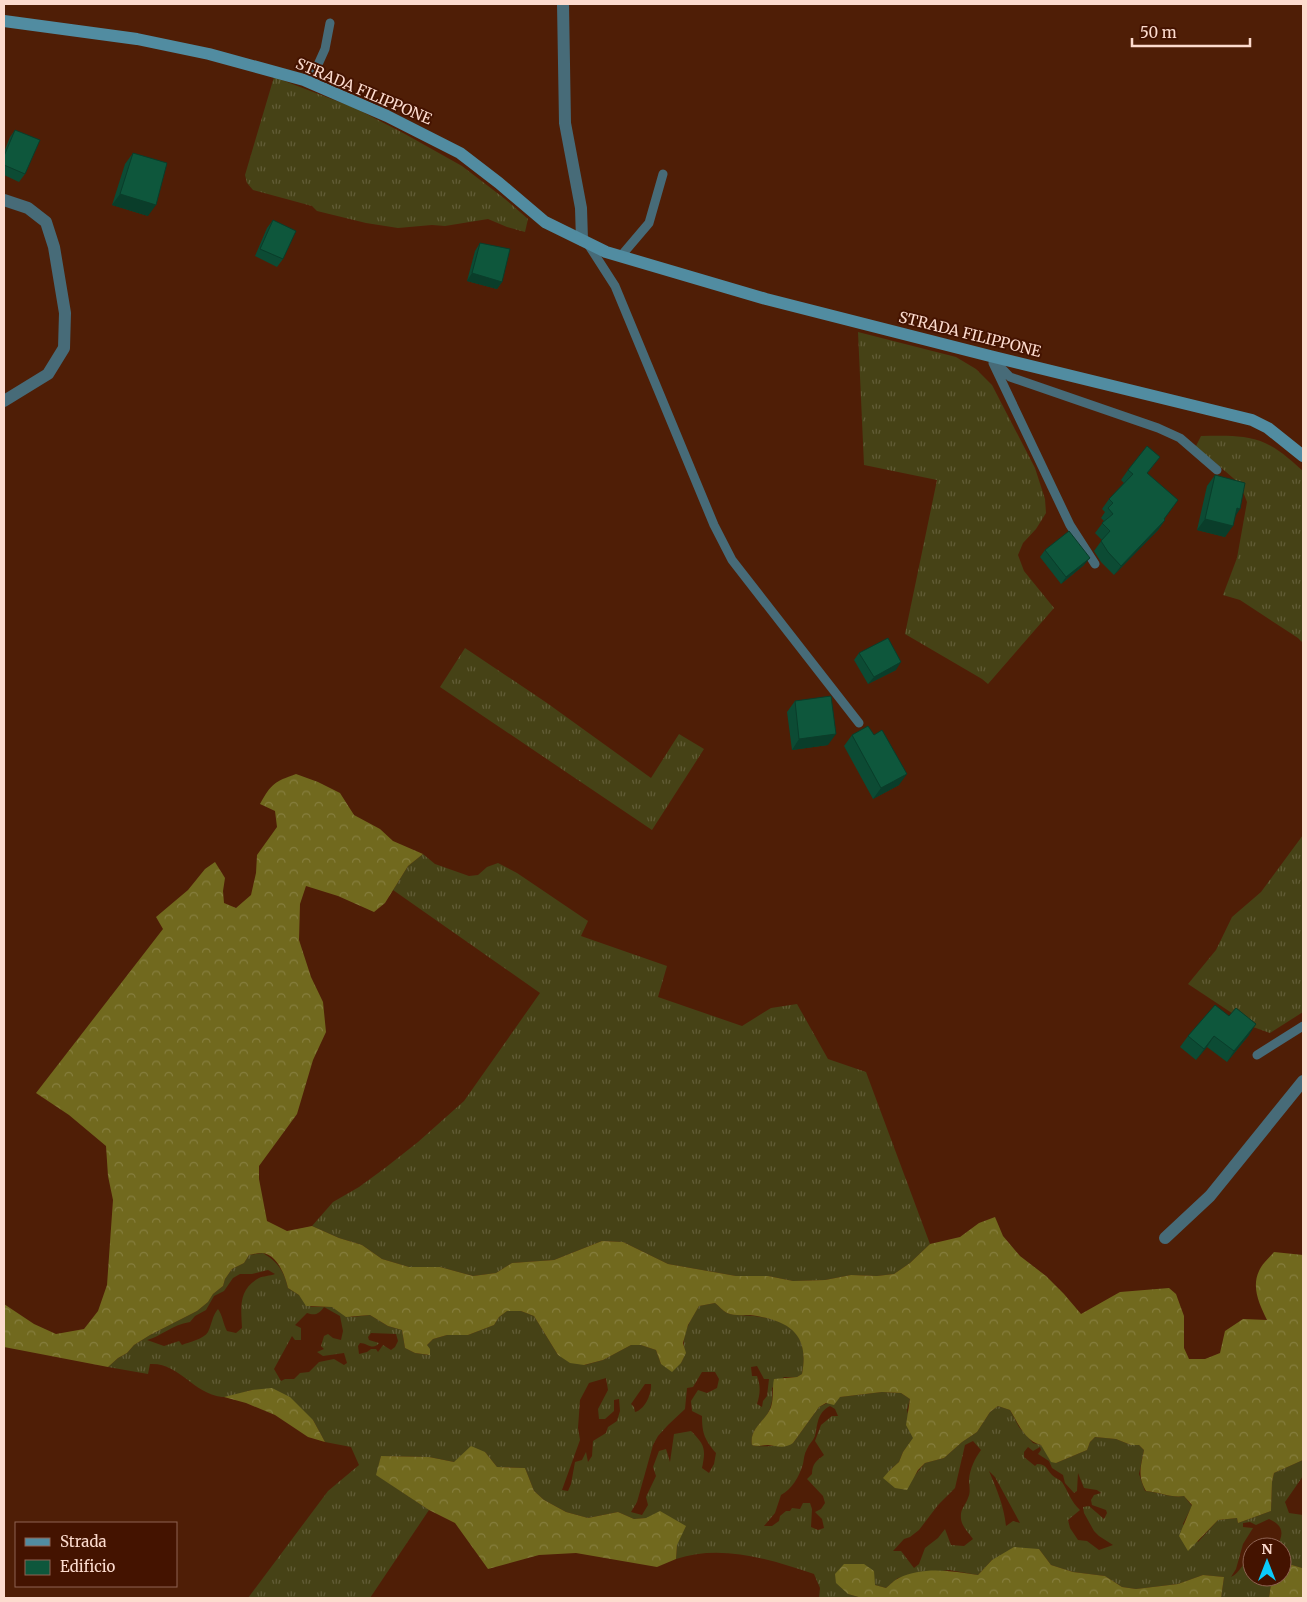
<svg xmlns="http://www.w3.org/2000/svg" width="1307" height="1602" font-family="Merriweather,serif">
<style>
.grass{fill:url(#grass-tufts);fill-rule:evenodd}
.forest{fill:url(#forest-crowns)}
.lines{fill:none;stroke-linecap:round;stroke-linejoin:round}
.lane{stroke:#476b78;stroke-width:9}
.street{stroke:#476b78;stroke-width:12}
.secondary{stroke:#518ca1;stroke-width:12}
.wall{fill:#0c4b34}
.shaded-wall{fill:#0a3d2a}
.building{fill:#0e573c;stroke:#0a3d2a}
.labels{text-anchor:middle;dominant-baseline:central;stroke-width:4;stroke-linejoin:round;paint-order:stroke}
.street-label{font-size:15px;fill:#fcdbce;stroke:#441300}
</style>
<defs>
<pattern id="grass-tufts" width="24" height="20" patternUnits="userSpaceOnUse" patternTransform="scale(1.25)"><rect width="24" height="20" fill="#464216"/><path d="M3 7l-1-3M5 7V3M7 7l1-3M15 17l-1-3M17 17v-4M19 17l1-3" fill="none" stroke="#625d37"/></pattern>
<pattern id="forest-crowns" width="20" height="18" patternUnits="userSpaceOnUse" patternTransform="scale(1.25)"><rect width="20" height="18" fill="#71691e"/><path d="M2 6a3 3 0 1 1 6 0M12 15a3 3 0 1 1 6 0" fill="none" stroke="#867e3e"/></pattern>
</defs>
<rect width="100%" height="100%" fill="#4f1e06"/>
<!-- grass -->
<path class="grass" d="M274 77 355 108 405 134 462 166 505 199 528 219 525 232 507 227 488 219 445 226 432 225 398 228 366 223 317 211 312 206 253 190 247 183 245 175Z
M858 332 956 357 976 369 992 385 1035 468 1045 499 1046 513 1036 529 1023 543 1018 555 1024 571 1054 608 988 684 982 679 905 634 937 480 864 465Z
M1201 436C1222 436 1245 434 1265 443 1279 449 1292 461 1303 471V643L1298 638 1240 600 1223 595 1237 558 1247 502 1240 484 1211 459 1194 450Z
M465 648 547 703 651 778 679 734 704 749 652 830 440 687Z
M1303 835V1012L1270 1033 1253 1027 1188 984 1216 950 1232 917 1261 892Z
M423 854 435 864 469 876 478 875 487 867 498 863 517 873 588 921 581 936 667 966 658 997 742 1026 771 1008 797 1004 828 1059 866 1072 930 1244 910 1263 894 1274 877 1276 851 1275 825 1280 793 1281 768 1276H736L668 1264 623 1242 602 1241 554 1260 512 1263 496 1273 473 1276 440 1267H409L382 1259 362 1245 339 1238 312 1226 333 1202 359 1187 385 1168 418 1142 464 1101 540 993 393 890 408 866Z
M263 1253C278 1262 284 1271 288 1288L299 1295 311 1307H332L352 1317 370 1315 388 1326 402 1330 405 1348 415 1353 429 1355 427 1345 433 1339 447 1335H468L494 1325 499 1317 507 1311H521L534 1316 558 1355 585 1365 603 1360 631 1345H641L656 1350 661 1364 681 1363C687 1351 684 1355 684 1344 683 1331 693 1316 699 1306L715 1303C719 1306 723 1311 727 1313 734 1316 747 1315 754 1316 791 1320 810 1336 802 1374L797 1377H784L772 1388C772 1393 773 1400 771 1405 768 1421 749 1427 752 1445 761 1448 782 1445 793 1443L819 1407 840 1397 882 1392 901 1393 910 1399 907 1410 914 1438 903 1452 899 1462 889 1471 911 1480 925 1463 944 1458 962 1442 977 1432 990 1412 998 1406 1010 1410 1019 1427 1033 1443 1041 1445 1056 1463 1087 1450 1090 1442 1095 1437 1116 1439 1131 1445H1139L1144 1450 1139 1474 1145 1491C1158 1492 1171 1498 1184 1496L1192 1506 1183 1524 1198 1542 1218 1520 1237 1518 1238 1523 1271 1511 1272 1482 1274 1473 1303 1460V1476L1285 1502 1289 1513 1303 1515V1571L1302 1568 1292 1565 1282 1570V1547H1276C1285 1534 1283 1525 1269 1519L1256 1525 1250 1522 1243 1523V1527L1253 1528 1243 1544 1236 1569 1231 1577C1240 1573 1244 1561 1252 1555V1577H1272L1269 1598H1221L1224 1577 1203 1575 1178 1584 1136 1589 1122 1587 1105 1576 1073 1572 1051 1565 1039 1549 992 1560 978 1575 949 1570 898 1578 886 1588 875 1585 848 1594 862 1598H819L820 1588 814 1574C770 1559 721 1544 676 1559L677 1545 646 1518 634 1519 618 1512 588 1518 566 1512 544 1500 534 1491 525 1468 497 1467 485 1452 454 1462 429 1457 381 1456 377 1475 429 1510 370 1598H248L328 1491 359 1465 351 1447 325 1442 313 1420 252 1390C243 1392 231 1398 222 1397 192 1393 179 1362 150 1364L148 1374 108 1367 118 1358 127 1353 134 1345 150 1335 197 1311 208 1302 213 1294 223 1286 225 1279 232 1269 244 1263 249 1255ZM268 1270 275 1274C270 1276 263 1276 259 1278 238 1290 241 1307 242 1328L236 1333 227 1331C223 1324 223 1316 218 1309 212 1316 212 1324 208 1332 204 1339 189 1342 182 1345L179 1341 164 1346 147 1340C162 1336 171 1325 190 1322L195 1316 206 1310 214 1296 224 1291 233 1278 240 1274H252ZM324 1307 340 1316 343 1331 341 1340 333 1338 328 1334 324 1336 321 1346 324 1349 317 1352 323 1356 344 1353 347 1363 344 1365 334 1359 319 1362 309 1372 300 1373 294 1379H285L281 1381 274 1369 292 1336 295 1340H301V1328L295 1325 307 1313C315 1316 319 1314 324 1307ZM371 1333 396 1334 398 1341 395 1347 391 1350 383 1345 378 1352 376 1349H371L367 1352 359 1354 358 1346 360 1343C367 1343 373 1351 379 1343L369 1340 368 1337ZM757 1366 764 1379H769L767 1396 763 1401 762 1407 757 1404C760 1394 761 1387 757 1376H752L751 1367ZM702 1372H715L719 1379 717 1388 707 1393 698 1390 691 1401 692 1411 702 1416C702 1434 705 1440 716 1453L714 1464 709 1473 702 1468C706 1449 705 1445 691 1431L674 1434 670 1462 666 1449 659 1451 653 1467 656 1476 646 1497 648 1505 642 1515 631 1512 637 1502 653 1445 658 1436 668 1425 685 1409 687 1388 693 1387ZM606 1378 608 1390 598 1409 599 1419H605L614 1411V1400L619 1399 620 1411 617 1421 608 1427 606 1433 593 1441 592 1456 588 1462 586 1452 582 1460 575 1462 571 1484 568 1491 562 1490 580 1440 578 1428 580 1400 589 1383ZM645 1384H651C652 1393 645 1410 635 1412L634 1407 631 1404ZM830 1406 835 1409 838 1416H832L821 1425 815 1441 824 1455C816 1461 812 1464 812 1474L807 1479 823 1496 825 1503 821 1509 815 1512 822 1519 824 1528 818 1530 811 1527 812 1509 810 1503H803L800 1509 792 1508 790 1511H786L780 1516 779 1521 772 1526H764L775 1513 781 1495C792 1489 799 1477 803 1464 804 1459 804 1454 807 1449 809 1444 813 1441 815 1436 818 1423 817 1413 830 1406ZM973 1441 981 1450C975 1458 970 1469 969 1479 969 1486 971 1492 968 1498 965 1507 960 1508 961 1519 962 1527 969 1533 973 1539L964 1546 951 1545 945 1529 938 1538 925 1548 919 1564 914 1568 901 1551H893L904 1539 910 1537 919 1530 938 1505 955 1488 965 1445ZM1028 1447 1033 1451 1040 1447 1041 1450 1038 1454 1049 1461 1052 1468 1063 1475 1065 1483 1074 1493 1077 1491 1078 1473 1084 1488 1097 1490 1101 1493 1094 1495 1091 1500 1092 1505 1106 1510 1107 1513 1104 1519 1089 1506 1083 1507 1084 1513 1094 1531 1099 1536 1113 1545 1099 1550 1087 1541 1078 1540 1070 1528 1068 1520 1080 1510C1071 1502 1068 1491 1062 1482 1059 1479 1055 1478 1052 1475 1046 1469 1047 1464 1037 1464L1035 1466 1024 1457V1452ZM989 1471 995 1477 1020 1523 1013 1521 1006 1526C1004 1506 997 1490 989 1471Z"/>
<!-- forest -->
<path class="forest" d="M296 774 318 782 340 793 354 815 380 829 393 841 423 854 408 866 385 903 374 912 338 896 306 886 300 904 299 940 311 977 323 1002 326 1032 313 1060 297 1114 259 1166V1179L267 1221 287 1231 312 1226 339 1238 362 1245 382 1259 409 1267H440L473 1276 496 1273 512 1263 554 1260 602 1241 623 1242 668 1264 736 1276H768L793 1281 825 1280 851 1275 877 1276 894 1274 910 1263 930 1244 960 1237 979 1223 995 1217 1003 1236 1020 1256 1046 1276 1064 1294 1081 1314 1120 1292 1169 1288 1176 1294 1184 1316V1348L1189 1359H1205L1220 1353 1225 1331 1243 1319 1267 1320C1260 1305 1251 1288 1259 1271 1262 1264 1269 1258 1274 1252L1303 1255V1460L1274 1473 1272 1482 1271 1511 1238 1523 1237 1518 1218 1520 1188 1551 1179 1536 1192 1505 1184 1496C1171 1498 1159 1492 1146 1491 1137 1475 1141 1467 1144 1450L1139 1445H1131L1116 1439 1095 1437 1090 1442 1087 1450 1056 1463 1051 1462 1041 1445C1025 1441 1018 1423 1010 1410L998 1406 990 1412 977 1432 962 1442 944 1458 925 1463 918 1470 907 1490 895 1488 883 1478 889 1471 899 1462 903 1452 913 1438 906 1425 910 1399 901 1393 882 1392 840 1397 834 1405 826 1403 819 1407 793 1443C785 1449 777 1446 768 1445 762 1445 758 1447 752 1445 749 1428 766 1421 771 1407 774 1398 772 1388 774 1379L797 1377 802 1374C810 1333 788 1320 750 1315 744 1315 733 1316 727 1313 723 1311 719 1306 715 1303L699 1306 688 1325 683 1343 686 1353 681 1363 672 1372 661 1364 656 1350 641 1345H631L603 1360 584 1365 570 1363 558 1355 534 1316 521 1311H507L499 1317 494 1325 468 1335H447L433 1339 427 1345 430 1349V1355L415 1353 405 1348 402 1330 388 1326 370 1315 346 1317 332 1307 306 1306 299 1295 288 1288C285 1275 277 1254 262 1253 258 1253 253 1254 249 1255L244 1263 232 1269 225 1279 223 1286 213 1294 208 1302 197 1311 150 1335 134 1345 127 1353 118 1358 108 1367 4 1347V1304L34 1324 56 1334 84 1329 98 1311 107 1285 113 1200 108 1176 106 1146 69 1115 36 1093 163 929 156 917 188 890 205 869 215 862 225 878 223 891 224 903 236 908 251 895 256 873 257 855 277 827 275 811 260 804C272 783 274 782 296 774Z
M272 1388 290 1397 313 1420 325 1442 308 1437 275 1415 246 1403 224 1397 252 1390Z
M471 1446 485 1452 497 1467 525 1468 534 1491 544 1500 566 1512 588 1518 618 1512 634 1519 646 1518 660 1511 686 1526 677 1545 676 1559 657 1567 576 1553 539 1555 488 1569 455 1523 429 1510 376 1475 381 1456 429 1457 454 1462Z
M1014 1547 1039 1549 1051 1565 1073 1572 1105 1576 1122 1587 1136 1589 1178 1584 1203 1575 1224 1577 1221 1598H862L848 1594 836 1583 835 1574 844 1564H864L874 1571 875 1585 886 1588C890 1585 894 1580 899 1578 923 1566 953 1571 978 1575L992 1560Z
M1292 1565 1302 1568 1303 1571V1598H1269L1272 1577H1282V1570Z"/>
<g class="lines">
<!-- lane -->
<path class="lane" d="M304 80 316 69 325 49 330 23
M588 244 615 286 714 525 732 560 859 723
M621 256 649 223 663 174
M990 356 1010 377 1158 428 1180 438 1217 470
M993 363 1070 525 1095 564
M1257 1055 1303 1026"/>
<!-- street -->
<path class="street" d="M563 4 565 123 581 208 582 240
M4 200 28 208 46 222 54 247 65 313 64 348 48 374 4 401
M1165 1238 1210 1196 1303 1081"/>
<!-- secondary -->
<path class="secondary" d="M4 21 137 39 209 54 304 80 387 116 460 153 499 183 545 222 606 252 766 299 990 356 1252 420 1268 428 1303 456"/>
</g>
<!-- wall -->
<path class="wall" d="M15 130 25 174 19 182 4 175V152L10 137Z
M133 153 148 216 112 205 125 164Z
M273 220 283 259 277 267 255 256 267 228Z
M480 243 502 282 497 289 467 281 475 251Z
M1153 466 1147 474 1178 500 1164 519 1165 520 1158 530 1114 575 1101 562 1094 551 1102 540 1095 533 1104 521 1101 518 1105 512 1102 509 1109 499 1124 483 1121 480 1128 470Z
M1215 475 1235 517 1225 537 1197 530 1207 486Z
M1045 550 1084 565 1061 584 1040 557Z
M859 653 896 670 868 684 854 660Z
M795 701 828 745 792 750 787 712Z
M852 735 899 785 873 799 844 746Z
M1249 1035 1227 1062 1207 1047 1196 1060 1180 1047 1188 1036Z"/>
<!-- shaded-wall -->
<path class="shaded-wall" d="M120 194 156 205 148 216 112 205Z
M472 273 502 282 497 289 467 281Z
M1237 508 1240 509 1233 520Z
M1205 519 1233 526 1225 537 1197 530Z
M1165 520 1158 530 1114 575 1121 566Z
M1090 558 1084 565 1061 584 1066 577Z
M901 662 896 670 868 684 874 677Z
M836 734 828 745 792 750 799 739Z
M907 774 899 785 873 799 881 788Z
M1256 1024 1249 1035 1227 1062 1234 1051Z
M1214 1036 1207 1047 1196 1060 1204 1049Z"/>
<!-- building -->
<path class="building" d="M15 130 40 140 25 174 4 165V156Z
M133 153 167 163 156 205 120 194Z
M273 220 296 231 283 259 260 249Z
M480 243 510 249 502 282 472 273Z
M1147 446 1160 457 1147 473 1178 500 1164 519 1165 520 1121 566 1108 552 1101 541 1110 531 1102 523 1113 514 1108 508 1113 503 1109 499 1133 474 1128 470Z
M1215 475 1245 483 1240 509 1237 508 1233 526 1205 519Z
M1069 531 1090 558 1066 577 1045 550Z
M888 638 901 662 874 677 859 653Z
M831 696 836 734 799 739 795 701Z
M868 726 874 735 882 730 907 774 881 788 852 735Z
M1215 1005 1229 1016 1236 1008 1256 1024 1234 1051 1214 1036 1204 1049 1188 1036Z"/>
<g class="labels">
<!-- street labels -->
<g class="street-label">
<text transform="translate(364 91) rotate(23)">STRADA FILIPPONE</text>
<text transform="translate(970 334) rotate(14)">STRADA FILIPPONE</text>
</g>
</g>
<!-- border -->
<rect width="1307" height="1602" fill="none" stroke="#fcdbce" stroke-width="10"/>
<!-- legend -->
<rect x="15" y="1522" width="162" height="65" fill="#441300" stroke="#8e6352"/>
<rect x="25" y="1538" width="25" height="8" fill="#518ca1" stroke="#8e6352"/>
<text x="60" y="1547" font-size="15" fill="#fcdbce">Strada</text>
<rect x="25" y="1560" width="25" height="15" fill="#0e573c" stroke="#8e6352"/>
<text x="60" y="1572" font-size="15" fill="#fcdbce">Edificio</text>
<!-- north arrow -->
<g transform="translate(1267 1562)"><circle r="24" fill="#441300" stroke="#8e6352"/>
<path d="M0-4L9 19L0 12L-9 19Z" fill="#0bcafa"/>
<text y="-8" font-size="14" font-weight="bold" text-anchor="middle" fill="#fcdbce">N</text>
</g>
<!-- scale -->
<path d="M1132 38v8h118v-8" fill="none" stroke="#fcdbce" stroke-width="2.5"/>
<text x="1140" y="38" font-size="15" fill="#fcdbce" stroke="#441300" stroke-width="4" paint-order="stroke">50 m</text>
</svg>
